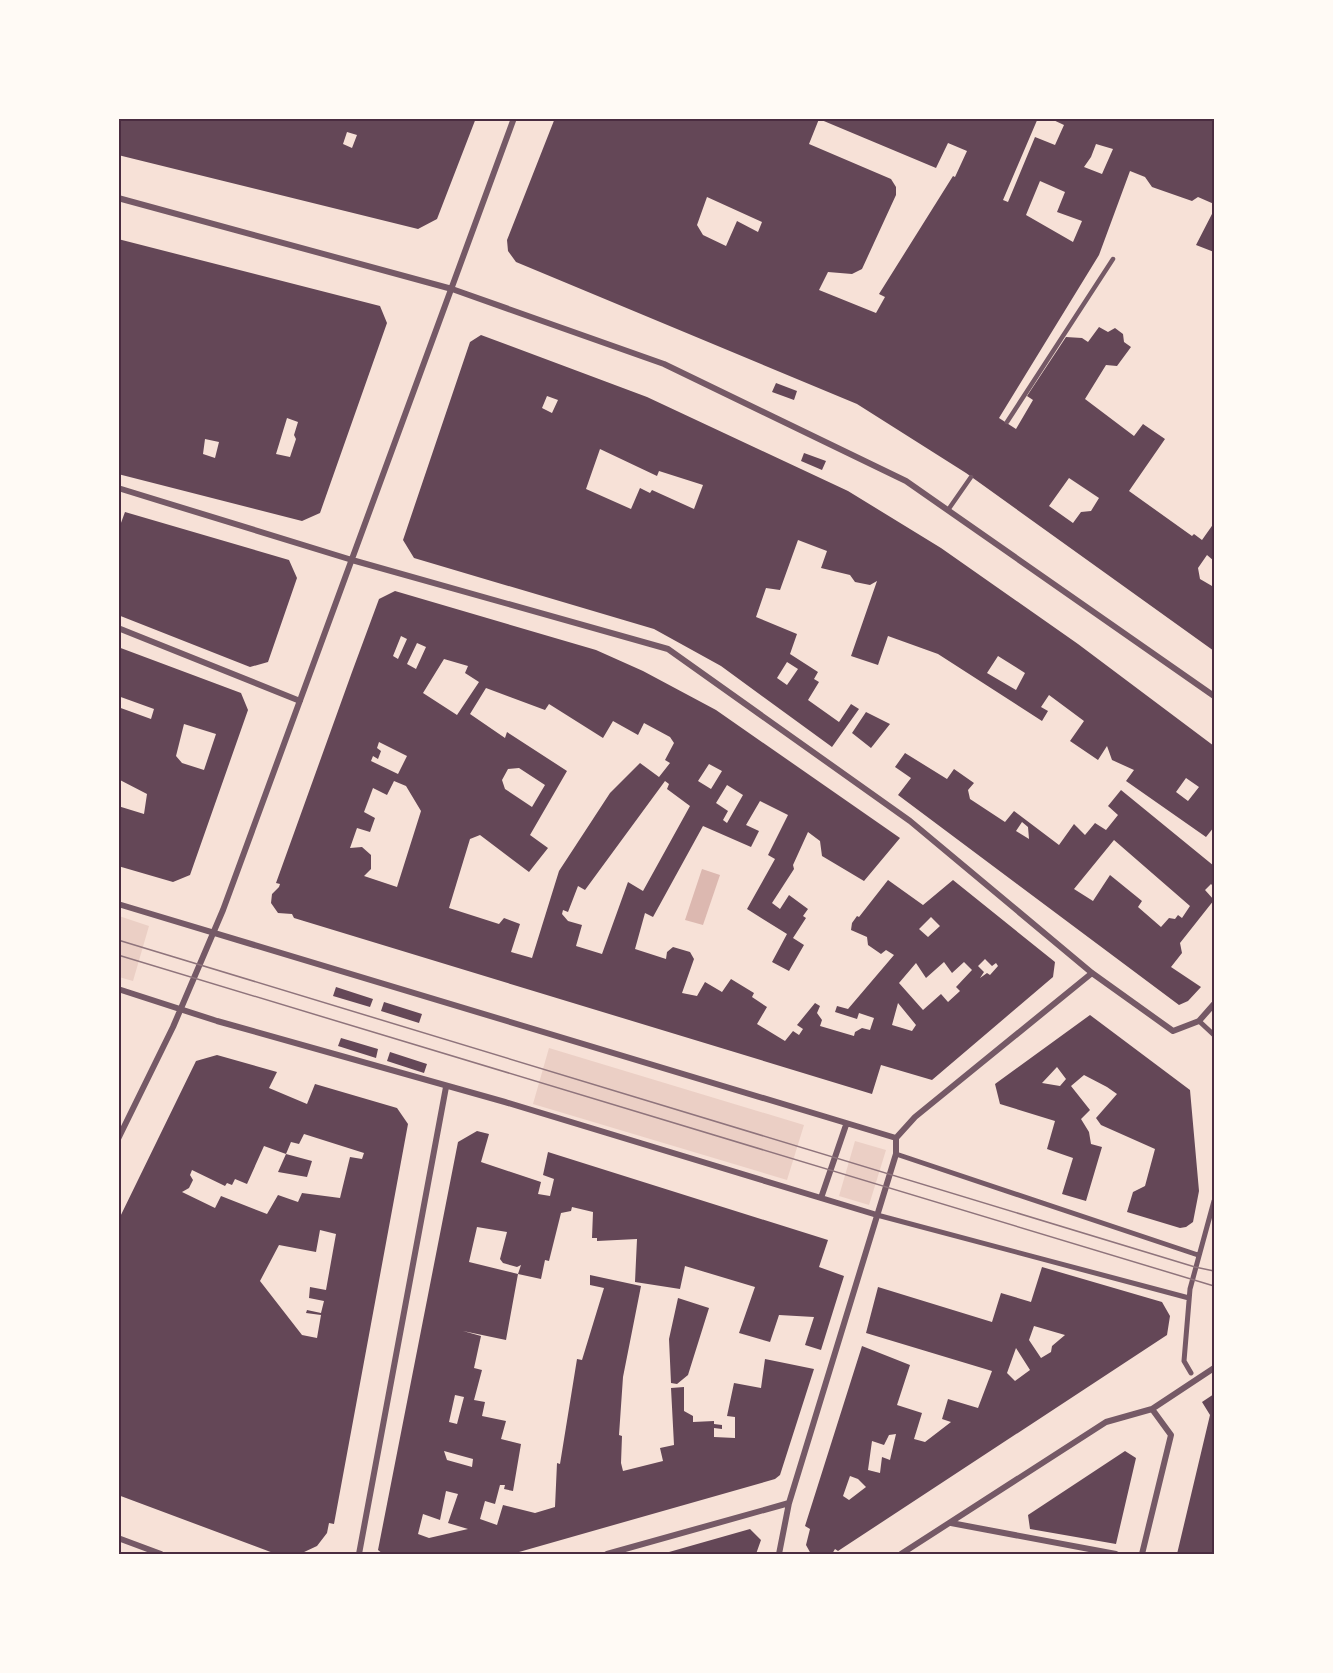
<svg xmlns="http://www.w3.org/2000/svg" width="1333" height="1673" font-family="'DejaVu Sans',sans-serif">
<style>
.green{fill:#ebcfc5}
.water{fill:#dcb8b0}
.building{fill:#644757;fill-rule:evenodd}
.lines{fill:none;stroke-linecap:round;stroke-linejoin:round}
.service{stroke:#755966;stroke-width:4.5}
.pedestrian{stroke:#755966;stroke-width:5}
.minor{stroke:#755966;stroke-width:6}
.tram{stroke:#8f747c;stroke-width:1.5}
.neatline{fill:none;stroke:#4a2c40;stroke-width:2}
</style>
<rect width="100%" height="100%" fill="#f7e1d7"/>
<!-- green -->
<path class="green" d="M119 916 149 926 133 981 119 977Z
M549 1048 804 1125 787 1180 533 1104Z
M855 1141 886 1150 869 1205 839 1196Z"/>
<!-- water -->
<path class="water" d="M702 869 720 875 703 925 685 920Z"/>
<!-- building -->
<path class="building" d="M118 118H476L437 219 418 229 118 155ZM347 132 357 135 352 148 343 144Z
M555 118H1038L1003 200 1008 202 1035 137 1055 145 1064 125 1049 118H1214V204L1198 197 1192 201 1152 187 1145 177 1130 171 1099 255 999 418 1016 429 1033 400 1027 396 1066 337 1082 338 1088 342 1099 327 1108 332 1115 328 1123 334 1124 342 1131 347 1117 366 1106 365 1085 399 1134 436 1143 424 1165 439 1129 491 1192 536 1194 534 1202 540 1214 523V561L1207 555 1198 568 1200 579 1212 586 1214 585V651L966 473 857 404 516 262 508 251 507 240ZM819 119 936 168 948 143 967 151 955 177 953 176 879 294 885 297 876 313 819 290 828 272 852 274 862 269 896 195V187L891 179 809 144ZM1096 144 1113 149 1102 174 1084 167 1091 157ZM1040 181 1065 192 1057 212 1082 221 1073 242 1026 215ZM707 197 762 222 758 232 737 221 726 246 703 235 697 225ZM1069 478 1099 498 1091 511 1081 512 1073 523 1049 506Z
M1214 210V252L1196 245Z
M118 239 380 306 387 323 320 513 302 521 118 474 121 406 118 405V376L121 364 118 363ZM287 418 298 422 294 435 296 439 290 457 276 454ZM205 439 219 442 215 458 203 454Z
M481 335 647 397 848 491 941 548 1078 644 1214 746V827L1206 837 1126 781 1134 770 1112 760 1107 746 1098 760 1070 741 1084 721 1049 695 1041 707 1048 711 1042 721 938 654 888 636 878 665 851 656 877 581 870 585 855 582 850 575 821 568 827 551 798 540 780 590 766 588 756 617 797 634 790 654 818 672 814 679 819 682 808 700 839 722 851 704 859 709 832 747 721 666 654 629 414 558 403 540 470 342ZM547 396 558 400 552 413 542 408ZM600 449 657 476 659 471 703 485 694 509 652 490 650 493 640 488 631 509 586 489ZM998 656 1025 673 1016 690 987 673ZM787 662 798 669 787 685 777 678ZM1186 778 1199 787 1188 801 1176 792Z
M776 383 797 391 794 400 772 392Z
M804 453 826 461 822 470 801 461Z
M125 512 289 560 297 578 268 662 250 667 118 615V531Z
M395 591 596 650 643 671 716 710 900 838 864 881 822 856 820 841 808 832 793 865 794 869 772 903 780 909 789 895 808 909 803 916 806 918 793 938 804 945 789 971 772 962 787 934 747 909 775 859 768 855 788 815 760 801 746 825 759 831 751 847 703 826 653 917 645 913 635 949 666 959 667 952 673 947 690 952 694 959 682 993 697 996 705 982 722 992 731 979 754 993 752 997 767 1007 757 1024 785 1041 793 1031 799 1035 803 1029 797 1025 815 1003 820 1006 817 1013 822 1020 820 1026 854 1036 855 1032 862 1028 870 1030 874 1018 859 1013 857 1019 835 1012 837 1006 848 1009 894 955 886 950 881 954 868 945 867 937 851 930 852 923 857 916 859 917 888 880 923 905 953 880 1055 962 1053 977 932 1080 881 1065 872 1094 294 918 292 914 278 913 271 903 272 894 279 887 280 884 276 883 352 672 379 599ZM401 636 407 639 398 659 393 656ZM417 643 426 647 416 669 407 664ZM444 659 468 666 465 673 479 682 457 715 423 693ZM486 688 545 710 549 704 603 738 613 721 638 735 644 723 670 737 674 743 665 760 670 763 659 777 640 763 610 793 559 871 532 958 511 952 520 924 504 918 499 924 449 908 470 839 480 835 529 872 548 848 530 835 567 771 507 732 505 738 470 714ZM379 742 407 756 398 774 371 761 373 756 378 759 381 751 377 748ZM709 764 722 771 711 789 698 781ZM519 768 545 785 532 807 505 789 502 780 508 769ZM394 781 406 786 421 811 397 887 364 876 371 869V855L362 847 350 848 357 828 370 832 375 818 364 812 373 788 387 795ZM665 781 669 784 667 789 690 806 643 891 628 882 602 954 576 946 582 925 568 921 562 914 563 910 568 912 578 886 585 890ZM727 785 743 795 727 823 723 820 728 811 716 803ZM931 917 940 926 928 937 919 929ZM985 959 992 966 996 963 998 966 990 975 987 973 980 978 984 972 978 966ZM944 962 952 973 964 962 972 970 956 987 960 991 948 1002 941 994 923 1010 899 983 916 963 926 978ZM898 1003 916 1025 912 1031 892 1025Z
M118 647 241 693 248 710 190 875 173 882 118 866V806L144 814 147 794 118 779V707L151 719 154 709 118 696ZM184 724 216 734 204 770 182 763 176 756Z
M866 712 890 724 871 748 852 733Z
M905 753 947 779 954 769 974 783 968 790 970 799 1005 822 1014 811 1059 845 1074 824 1085 835 1095 823 1106 830 1118 815 1108 806 1121 790 1214 866V887L1211 884 1205 890 1214 900 1180 943 1182 953 1171 967 1201 987 1188 1001 1179 1005 898 795 911 778 895 767ZM1022 822 1028 827 1029 839 1016 831ZM1114 840 1190 906 1182 918 1178 915 1175 919 1169 918 1161 927 1138 907 1142 901 1110 875 1093 901 1074 889Z
M336 987 373 999 370 1007 333 996Z
M384 1002 422 1014 419 1023 381 1011Z
M1090 1015 1190 1090 1199 1191 1193 1222 1186 1227 1180 1228 1127 1212 1133 1192 1145 1186 1155 1149 1101 1125 1096 1118 1117 1094 1107 1087 1084 1075 1071 1086 1090 1110 1081 1119 1089 1132 1091 1144 1102 1147 1086 1201 1062 1194 1073 1158 1047 1149 1055 1121 1000 1104 995 1084ZM1057 1067 1066 1079 1060 1086 1042 1083Z
M341 1038 378 1049 376 1058 338 1046Z
M390 1052 427 1064 424 1073 387 1061Z
M217 1055 277 1072 269 1088 307 1104 315 1084 397 1108 408 1124 334 1524 329 1523 327 1533 317 1546 302 1553 276 1554 118 1495V1221L196 1061ZM304 1134 364 1153 362 1159 350 1157 340 1198 302 1193 298 1202 278 1195 267 1214 221 1196 215 1208 182 1192 189 1188 193 1180 190 1175 192 1170 225 1186 227 1183 232 1185 235 1179 247 1184 264 1146 286 1154 291 1142 299 1144ZM320 1230 336 1234 326 1290 310 1287 309 1298 324 1301 321 1313 307 1310 306 1313 321 1315 317 1338 302 1335 260 1281 279 1245 316 1252Z
M477 1131 489 1134 481 1162 541 1182 538 1194 550 1196 554 1179 543 1175 548 1152 828 1240 819 1267 844 1276 821 1350 805 1345 814 1317 779 1315 770 1342 739 1333 755 1287 685 1266 680 1289 635 1282 637 1239 597 1241V1238H592L593 1212 572 1207 571 1211 561 1213 549 1261 545 1260 541 1279 518 1274 506 1340 463 1331 481 1336 474 1368 482 1370 474 1400 485 1402 482 1416 506 1421 501 1439 521 1444 513 1491 504 1489 505 1485H500L495 1504 485 1501 480 1519 497 1525 503 1505 535 1513 555 1507 557 1463 560 1464 577 1359 582 1360 604 1288 590 1285V1275L641 1286 623 1377 619 1435 622 1436 621 1463 623 1471 663 1461 660 1448 674 1445 671 1388 684 1387V1411L693 1416V1422L714 1421V1424L722 1425V1429L714 1428V1437L735 1438V1417L727 1416 734 1383 761 1388 765 1359 814 1369 780 1475 775 1479 512 1554H383L378 1550 458 1142ZM477 1227 507 1232 500 1259 503 1263 517 1267 521 1265 518 1274 469 1262ZM455 1395 464 1397 457 1424 449 1422ZM444 1451 473 1459 472 1467 447 1460ZM446 1491 458 1494 448 1523 468 1529 429 1538 418 1534 423 1514 440 1520Z
M286 1154 312 1161 307 1177 278 1172Z
M1042 1267 1162 1302 1170 1316 1167 1335 838 1551 835 1549 832 1554H811L806 1545 810 1529 805 1526 862 1346 910 1365 897 1405 922 1413 914 1439 925 1442 951 1422 942 1419 948 1399 978 1408 992 1371 866 1333 878 1287 992 1322 1001 1293 1031 1302ZM1034 1326 1065 1335 1052 1346 1051 1352 1041 1358 1029 1340ZM1016 1348 1030 1370 1015 1381 1007 1373ZM896 1434 890 1460 882 1457 880 1473 868 1470 872 1441 884 1445 889 1435ZM850 1476 858 1479 866 1487 849 1500 843 1496Z
M678 1298 709 1308 688 1375 677 1384 671 1383 669 1339Z
M1214 1394V1554H1177L1210 1415 1202 1402Z
M1125 1451 1136 1458 1116 1544 1030 1529 1028 1515Z
M750 1529 761 1540 756 1554H662Z"/>
<g class="lines">
<!-- service -->
<path class="service" d="M1007 422 1113 259
M948 510 971 477"/>
<!-- pedestrian -->
<path class="pedestrian" d="M1199 1021 1214 1035
M896 1154 1198 1255
M877 1215 1189 1298
M1191 1373 1184 1361 1190 1289 1214 1201"/>
<!-- minor -->
<path class="minor" d="M118 198 452 289 664 364 906 481 1214 696
M118 488 352 560 668 649 910 821 1092 973 1173 1031 1199 1021 1214 1004
M118 628 300 701
M118 904 896 1138
M118 989 217 1021 505 1102 877 1215
M896 1138 915 1117 1092 973
M118 1139 173 1027 223 910 514 118
M821 1198 846 1125
M951 1523 1116 1554
M118 1538 161 1554
M359 1554 446 1087
M607 1554 789 1503
M779 1554 789 1503 896 1154V1138
M901 1554 1106 1422 1152 1409 1214 1368
M1142 1554 1171 1435 1152 1409"/>
<!-- tram -->
<path class="tram" d="M118 940 1195 1267 1214 1271
M118 955 1214 1286"/>
</g>
<!-- border -->
<rect width="1333" height="1673" fill="none" stroke="#fffaf5" stroke-width="240"/>
<rect x="120" y="120" width="1093" height="1433" class="neatline"/>
</svg>
